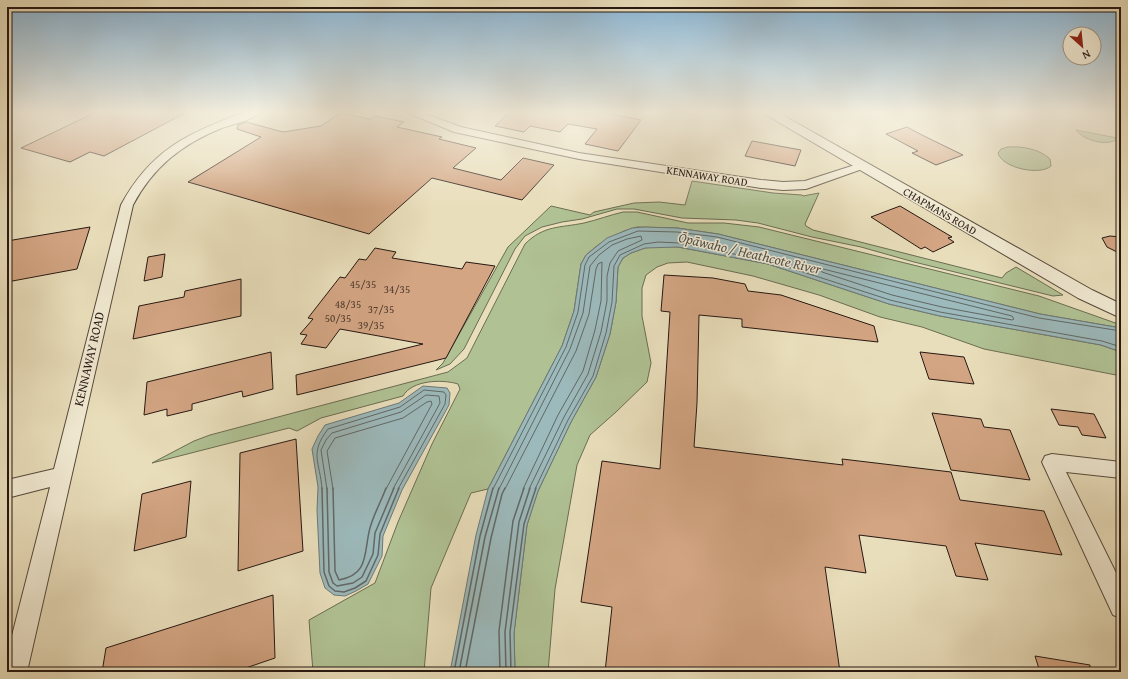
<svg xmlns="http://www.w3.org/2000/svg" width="1128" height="679" font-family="'Gentium Book Plus',serif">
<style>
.green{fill:#b0c294;stroke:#6b6d53}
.water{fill:#9cb9bb;stroke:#6d7977}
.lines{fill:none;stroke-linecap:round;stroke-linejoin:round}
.shore-far1{stroke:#616866;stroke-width:1}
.shore{stroke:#616866;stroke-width:1.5}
.building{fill:#d3a583;stroke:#261812}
.minor-casing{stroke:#574a3c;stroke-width:2}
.tertiary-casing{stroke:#574a3c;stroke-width:2}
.minor{fill:#f1ead3;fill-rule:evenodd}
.tertiary{fill:#f1ead3;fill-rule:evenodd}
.labels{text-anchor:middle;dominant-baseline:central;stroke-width:3;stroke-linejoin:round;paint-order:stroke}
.far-street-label{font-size:11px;fill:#261812;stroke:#f1ead3}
.number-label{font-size:11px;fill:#513b2e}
.street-label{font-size:13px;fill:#261812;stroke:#f1ead3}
.water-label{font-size:14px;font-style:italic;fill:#4f504d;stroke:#f1ead3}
</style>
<rect width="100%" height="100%" fill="#e9debb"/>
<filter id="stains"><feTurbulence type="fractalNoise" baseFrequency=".005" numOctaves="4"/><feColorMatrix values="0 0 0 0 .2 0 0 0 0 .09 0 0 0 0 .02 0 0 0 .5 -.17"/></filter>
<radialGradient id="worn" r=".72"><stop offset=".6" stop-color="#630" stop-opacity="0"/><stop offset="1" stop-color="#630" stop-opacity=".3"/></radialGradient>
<!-- green -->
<path class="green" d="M1076 130 1117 138V139C1107 147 1083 140 1076 130Z
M1008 147C1023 146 1039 149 1050 159L1051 166C1040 176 1002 168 998 153L1001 149Z
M692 181 773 193 802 195 803 196 819 193 805 224 806 226 813 230 1002 278 1006 273 1016 267 1063 295 1053 296 914 262 861 247 812 237 758 223 736 220 682 218 634 209H617L582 219 562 222 542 227 525 236 515 249 464 349 450 364 436 370 443 363 508 247 551 206 590 215 594 212 634 203 659 202 685 205Z
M623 212H637L688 223H724L759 227 1039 296 1121 325V328L1040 314 718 234 677 228 637 227 624 231 598 245 586 255 581 264 574 311 562 346 488 489 471 493 431 588 424 672H313L309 620 375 583 398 522 432 444 460 389 458 384C442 379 412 380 403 396L321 418 297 431 289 428 152 463 194 441 210 435 448 372 467 358 525 244C544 225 560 228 584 223 597 220 610 215 623 212Z
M658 246 678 247 768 264 889 304 940 316 1101 345 1121 352V376L984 349 922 327 880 317 819 295 753 276 687 262 668 263 657 267 646 275 642 288V316L651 363 647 382 616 412 590 435 577 465 555 589 548 672H515L514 633 527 525 538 491 571 422 596 377 610 334 616 302 618 267 623 258 631 253 645 248Z"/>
<!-- water -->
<path class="water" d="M645 227 677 228 718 234 1040 314 1121 328V352L1101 345 940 316 889 304 768 264 678 247 645 248 631 253 623 258 618 267 616 302 610 334 596 377 571 422 538 491 527 525 514 633 515 672H450L476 535 488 489 562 346 574 311 581 264 586 255 607 238 632 228Z
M423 386 447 388 450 393 449 405 402 490 383 536 382 556 368 584 356 591 345 596 334 595 325 588 320 573 317 510 318 487 312 449 318 436 325 425 399 403Z"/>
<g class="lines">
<!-- shore-far1 -->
<path class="shore-far1" d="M823 269 1012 316 1014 319 1012 320 942 307 892 295 822 272 821 270Z
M322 489C320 461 309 454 328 429L400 407 424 390 444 392 446 395 445 404 398 489
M327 489 321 450 326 440 332 433 401 412 426 395 439 396 440 403 393 489
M333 489 327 451 335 438 403 418 427 402 431 401 432 404 386 489
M493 489 566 347 578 312 585 265 589 257 609 242 638 231 677 232 717 237 1039 318 1121 331
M499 489 570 349 583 313 590 266 599 255 612 245 627 239 641 236 642 240 618 251 610 263 607 276V301L601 332 588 374 564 417 529 489
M505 489 576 351 589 314 596 269 598 264 602 262 601 301 595 330 583 371 558 415 523 489
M535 489 568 420 593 376 606 333 612 302 614 266 620 255 644 244 658 242 679 243 769 261 890 300 940 312 1102 341 1121 347"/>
<!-- shore -->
<path class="shore" d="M322 488 324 572 329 586 335 591 344 592 355 588 366 581 378 555 380 534 399 488
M327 488 329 572 333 583 337 586 353 583 362 577 373 554 375 533 394 488
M333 488 335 571 339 580C368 575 364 555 369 532 372 517 381 502 386 488
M454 672 480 536 493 488
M459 672 485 537 499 488
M465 672 491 538 502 494 505 488
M500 672 499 631 513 521 524 488
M506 672 505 632 519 522 530 488
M511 672 510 632 524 524 536 488"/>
</g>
<!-- building -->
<path class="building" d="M94 113H185L104 156 90 152 70 162 21 148Z
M340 113 370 119 375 116 404 122 397 127 442 137 439 139 476 148 453 168 501 180 523 158 554 165 522 200 432 178 369 234 188 182 261 137 237 129 238 125 246 122 283 132 321 126Z
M509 113H606L641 120 618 151 585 144 597 129 568 124 560 132 530 126 524 132 495 126Z
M907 127 924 136 963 155 936 165 912 153 918 151 886 134Z
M752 141 801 150 795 166 745 156Z
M900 206 952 237 948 238 954 242 933 252 925 247 921 249 871 217Z
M90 227 77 269 7 282V241Z
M1110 236 1121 237V254L1107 247 1102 238Z
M375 248 396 252 392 258 462 269 466 262 495 266 446 358 297 395 296 375 423 344 340 329 326 348 301 344 307 335 300 334 313 319 308 318 340 277 345 278 359 259 366 260Z
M165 254 162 277 144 281 148 257Z
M664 275 713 278 745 284 748 291 781 295 874 326 878 342 742 327V319L699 315 697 403 694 447 843 465 842 459 951 472 960 500 1044 511 1062 555 975 543 988 580 956 576 946 546 859 535 866 573 825 567 840 672H605L612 607 581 602 602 461 660 469 670 312 661 311Z
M241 279V316L133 339 139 306 184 297 185 291Z
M271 352 273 389 243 397 242 391 192 404V410L167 416V409L144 415 147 382Z
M920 352 964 357 974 384 929 379Z
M1051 409 1094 414 1106 438 1082 435 1078 427 1059 425Z
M932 413 981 419 984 427 1010 430 1030 480 951 470Z
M296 439 303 551 238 571 240 453Z
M191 481 186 537 134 551 142 494Z
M273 595 275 658 234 672H102L106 648Z
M1035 656 1090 665V672H1040Z"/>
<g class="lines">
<!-- minor casing -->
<g class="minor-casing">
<path id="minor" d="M243 113H259C253 120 231 125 222 128 182 144 153 167 133 205L27 672H7V655L50 487 7 498V480L54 469 121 205C150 151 187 133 243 113Z
M408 113H423L461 127 579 153 761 180 783 182 805 181 861 163 865 164 867 166 865 168 806 189 783 190 761 188 579 159 454 132Z
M1052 454 1121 462V478L1066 472 1121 583V618L1113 615 1042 462 1045 456Z"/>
</g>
<!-- tertiary casing -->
<g class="tertiary-casing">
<path id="tertiary" d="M763 113H779L1092 290 1121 304V318L1078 298Z"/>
</g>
<!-- minor -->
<use href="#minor" class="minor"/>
<!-- tertiary -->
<use href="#tertiary" class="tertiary"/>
</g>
<!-- sky -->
<linearGradient id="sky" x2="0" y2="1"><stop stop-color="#89b6d6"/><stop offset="0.54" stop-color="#f5f0e0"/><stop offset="1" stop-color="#f5f0e0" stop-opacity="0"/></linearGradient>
<rect width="1128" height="208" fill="url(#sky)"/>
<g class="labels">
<!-- far-street labels -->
<g class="far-street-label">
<text transform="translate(707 176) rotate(9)">KENNAWAY ROAD</text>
<text transform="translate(940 211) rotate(30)">CHAPMANS ROAD</text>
</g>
<!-- number labels -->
<g class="number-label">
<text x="363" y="284">45/35</text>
<text x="397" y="289">34/35</text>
<text x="348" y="304">48/35</text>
<text x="381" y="309">37/35</text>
<text x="338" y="318">50/35</text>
<text x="371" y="325">39/35</text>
</g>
<!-- street labels -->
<g class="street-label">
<text transform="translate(89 359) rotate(-77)">KENNAWAY ROAD</text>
</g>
<!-- water labels -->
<g class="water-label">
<text transform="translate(750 253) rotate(13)">Ōpāwaho / Heathcote River</text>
</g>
</g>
<!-- margin -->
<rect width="1128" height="679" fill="none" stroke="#e9debb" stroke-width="24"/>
<rect x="8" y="8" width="1112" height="663" fill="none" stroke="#261812" stroke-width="2"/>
<rect x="12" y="12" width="1104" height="655" fill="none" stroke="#261812"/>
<!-- north arrow -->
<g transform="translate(1082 46) rotate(153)"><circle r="19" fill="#f1ead3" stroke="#a09686"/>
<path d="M0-3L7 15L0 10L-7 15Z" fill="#8f2418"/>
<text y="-6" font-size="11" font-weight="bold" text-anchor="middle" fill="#261812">N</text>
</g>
<rect width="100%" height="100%" filter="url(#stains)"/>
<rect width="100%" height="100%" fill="url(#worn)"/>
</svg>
